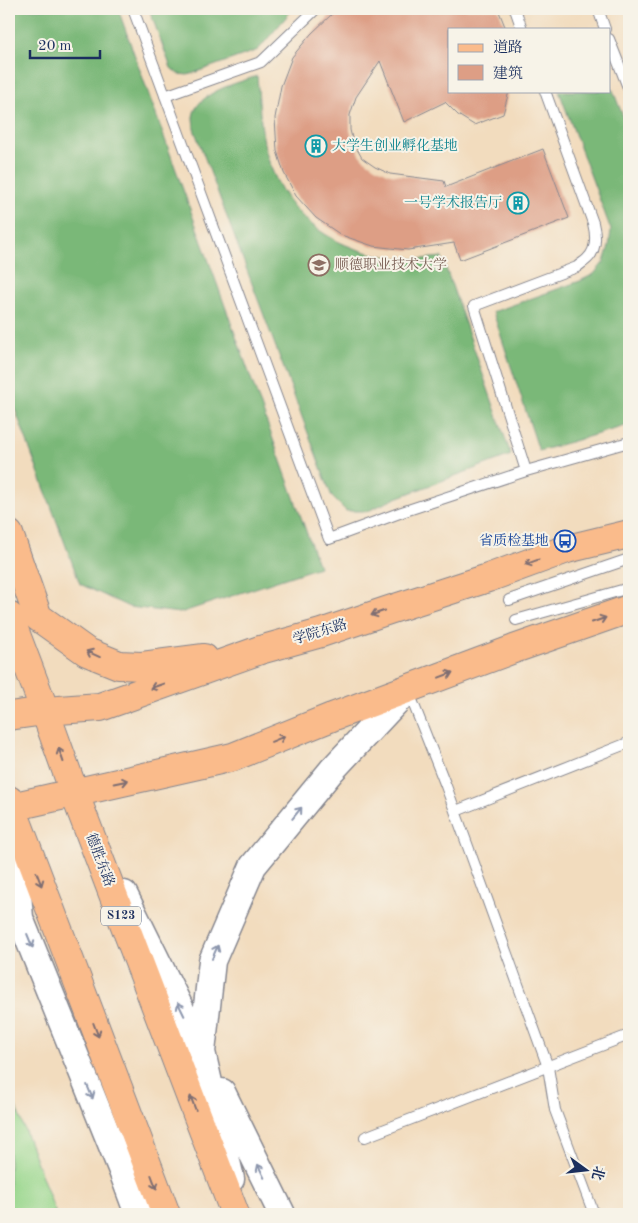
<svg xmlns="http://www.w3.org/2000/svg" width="638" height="1223" font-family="'Old Standard TT','Noto Serif SC',serif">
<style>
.green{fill:#99d78d;stroke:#5a8376}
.forest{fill:#7ab878;stroke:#4a746b}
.building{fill:#dd9e85}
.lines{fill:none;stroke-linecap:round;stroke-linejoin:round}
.service-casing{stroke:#86868e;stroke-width:12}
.tertiary-casing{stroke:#86868e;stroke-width:29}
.primary-casing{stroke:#86868e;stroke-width:30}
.service{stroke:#fff;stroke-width:10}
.tertiary{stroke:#fff;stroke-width:26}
.primary{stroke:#fabb8b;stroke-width:28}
.oneway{stroke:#7f6e72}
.oneway2{stroke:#8d97ae}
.labels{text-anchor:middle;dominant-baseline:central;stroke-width:4;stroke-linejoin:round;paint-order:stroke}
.shield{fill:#f7f3e8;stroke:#5d6a87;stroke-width:1}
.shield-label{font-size:12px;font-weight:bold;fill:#1b2f5e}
.culture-label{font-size:14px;fill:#0d838f;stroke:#f7f3e8;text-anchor:start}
.education-label{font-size:14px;fill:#785e54;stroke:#f7f3e8;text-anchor:start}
.transit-label{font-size:14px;fill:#164399;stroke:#f7f3e8;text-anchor:end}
.street-label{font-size:14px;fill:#1b2f5e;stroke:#f7f3e8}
</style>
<rect width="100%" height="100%" fill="#f7f3e8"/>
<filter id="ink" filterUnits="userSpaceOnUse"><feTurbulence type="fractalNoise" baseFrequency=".02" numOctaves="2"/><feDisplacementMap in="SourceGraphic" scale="10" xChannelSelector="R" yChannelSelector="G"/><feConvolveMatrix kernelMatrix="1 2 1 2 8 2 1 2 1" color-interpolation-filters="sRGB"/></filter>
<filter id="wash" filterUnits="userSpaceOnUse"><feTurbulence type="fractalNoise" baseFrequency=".0096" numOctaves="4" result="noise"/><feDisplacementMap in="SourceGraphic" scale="20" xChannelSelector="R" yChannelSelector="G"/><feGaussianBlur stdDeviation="1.12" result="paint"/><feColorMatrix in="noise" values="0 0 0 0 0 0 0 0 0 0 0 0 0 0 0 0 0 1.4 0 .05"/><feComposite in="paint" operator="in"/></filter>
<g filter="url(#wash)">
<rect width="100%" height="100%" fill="#f2dcbe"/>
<!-- green -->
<path class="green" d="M9 1088 56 1214H9Z"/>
<!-- forest -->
<path class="forest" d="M9 9H118L319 567 180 613 129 607 80 584 9 393Z
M149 9H293L258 50 188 75 178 74 171 68Z
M257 76C260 107 260 141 272 170 295 228 348 255 407 259 418 260 430 258 442 257L511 455 396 498 368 511H346L332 497 194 129C194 125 193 120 193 117 196 92 238 83 257 76Z
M609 80 629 132V425L539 451 493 312 580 281 594 274 604 262 609 246 611 230 559 91H609Z"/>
<g id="blocks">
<!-- building -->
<path class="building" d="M342 9H498L506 29H449V91H509L503 114 474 125 458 115 445 102 404 122 380 61 356 97 350 115V130L353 142 362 158 375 167 390 174 444 181 446 187 543 149 569 218 460 260 454 243 408 250 373 246 341 235 316 218 296 196 284 173 277 151 275 118 281 86 292 57 311 34 332 14Z"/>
</g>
</g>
<g filter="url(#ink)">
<use href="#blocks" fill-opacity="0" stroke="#86868e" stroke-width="1"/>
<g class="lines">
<!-- service casing -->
<g class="service-casing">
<path id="service" d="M133 9 329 539 402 512 526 471 629 442
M515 9 522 29
M598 9 605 29
M609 39 629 90
M165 96 261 62 316 9
M526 471 474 306 577 267C580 264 584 262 587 259 597 250 596 235 593 223L545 91
M509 600 629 559
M516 620 629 588
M408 690 446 786 548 1067 555 1110 594 1214
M456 811 628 743 629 745
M365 1137 629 1035"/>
</g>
<!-- tertiary casing -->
<g class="tertiary-casing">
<path id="tertiary" d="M12 820 20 918 122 1171 138 1214
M124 894 202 1052
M222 1092 282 1214
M231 1179 202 1052 212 961 253 866 332 770 408 689"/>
</g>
<!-- primary casing -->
<g class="primary-casing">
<path id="primary" d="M9 534 38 617 87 652 119 665 142 666 204 658
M9 616 45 711 74 792 235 1214
M9 716 45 711 100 707 260 650 321 633 389 610 488 578 567 549 629 534
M9 800 166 1214
M11 807 233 757 332 717 514 649 629 609"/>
</g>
<!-- service -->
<use href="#service" class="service"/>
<!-- tertiary -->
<use href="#tertiary" class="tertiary"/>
<!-- primary -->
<use href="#primary" class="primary"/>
</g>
<!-- one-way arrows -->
<defs><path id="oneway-shaft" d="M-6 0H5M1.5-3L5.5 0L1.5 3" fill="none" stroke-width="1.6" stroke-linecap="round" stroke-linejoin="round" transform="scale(1.25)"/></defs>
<g class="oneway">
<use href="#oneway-shaft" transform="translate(532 562) rotate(160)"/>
<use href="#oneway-shaft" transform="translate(378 613) rotate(161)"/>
<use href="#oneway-shaft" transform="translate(599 620) rotate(-19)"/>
<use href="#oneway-shaft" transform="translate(93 654) rotate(-156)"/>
<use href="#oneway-shaft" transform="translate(446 675) rotate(-21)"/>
<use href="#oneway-shaft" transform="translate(157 686) rotate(161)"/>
<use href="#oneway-shaft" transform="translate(278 739) rotate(-22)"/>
<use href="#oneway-shaft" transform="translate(61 755) rotate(-109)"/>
<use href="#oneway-shaft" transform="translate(121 782) rotate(-12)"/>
<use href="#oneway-shaft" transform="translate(39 879) rotate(69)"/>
<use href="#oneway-shaft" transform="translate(96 1030) rotate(69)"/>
<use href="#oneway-shaft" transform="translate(193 1103) rotate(-111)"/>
<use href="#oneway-shaft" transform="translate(154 1182) rotate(69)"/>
</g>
<g class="oneway2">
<use href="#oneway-shaft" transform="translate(297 813) rotate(-51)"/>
<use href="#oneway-shaft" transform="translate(30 941) rotate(68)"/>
<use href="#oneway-shaft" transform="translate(215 952) rotate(-66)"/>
<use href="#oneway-shaft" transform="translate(181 1009) rotate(-116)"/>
<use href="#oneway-shaft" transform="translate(90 1092) rotate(68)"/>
<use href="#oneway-shaft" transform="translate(261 1171) rotate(-116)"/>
</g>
</g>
<!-- icons -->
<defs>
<g id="building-ring" transform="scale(1.125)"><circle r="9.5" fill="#f7f3e8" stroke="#0f9aa8" stroke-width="1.5"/><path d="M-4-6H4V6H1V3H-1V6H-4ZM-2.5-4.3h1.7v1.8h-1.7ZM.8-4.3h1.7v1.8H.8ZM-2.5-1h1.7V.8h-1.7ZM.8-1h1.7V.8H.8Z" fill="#0f9aa8"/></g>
<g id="university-ring" transform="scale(1.125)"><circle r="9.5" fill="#f7f3e8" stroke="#8d6e63" stroke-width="1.5"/><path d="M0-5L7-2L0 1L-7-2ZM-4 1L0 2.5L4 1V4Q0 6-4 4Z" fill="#8d6e63"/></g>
<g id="bus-ring" transform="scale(1.125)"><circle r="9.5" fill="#f7f3e8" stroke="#1a4fb4" stroke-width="1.5"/><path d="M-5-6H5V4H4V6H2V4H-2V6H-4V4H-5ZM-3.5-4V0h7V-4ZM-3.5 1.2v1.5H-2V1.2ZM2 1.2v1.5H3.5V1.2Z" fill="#1a4fb4"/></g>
</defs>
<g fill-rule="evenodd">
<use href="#building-ring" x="316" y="146"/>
<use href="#building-ring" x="518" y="203"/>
<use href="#university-ring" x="319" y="265"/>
<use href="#bus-ring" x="565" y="541"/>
</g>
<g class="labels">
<!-- shield labels -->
<rect class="shield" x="101" y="906.5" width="40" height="19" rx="4"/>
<g class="shield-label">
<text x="121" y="916">S123</text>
</g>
<!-- culture labels -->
<g class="culture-label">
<text x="332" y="146">大学生创业孵化基地</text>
<text x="502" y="203" text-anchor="end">一号学术报告厅</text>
</g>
<!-- education labels -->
<g class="education-label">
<text x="335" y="265">顺德职业技术大学</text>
</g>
<!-- transit labels -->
<g class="transit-label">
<text x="549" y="541">省质检基地</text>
</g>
<!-- street labels -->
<g class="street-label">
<text transform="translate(320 632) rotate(-17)">学院东路</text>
<text transform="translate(100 860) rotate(69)">德胜东路</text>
</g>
</g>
<!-- margin -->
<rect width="638" height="1223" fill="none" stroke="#f7f3e8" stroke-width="30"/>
<!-- legend -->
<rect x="448" y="28" width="162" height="65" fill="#f7f3e8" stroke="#9fa5b1"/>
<rect x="458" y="44" width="25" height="8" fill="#fabb8b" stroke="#9fa5b1"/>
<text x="493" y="52" font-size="15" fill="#1b2f5e">道路</text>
<rect x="458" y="65" width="25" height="15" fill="#dd9e85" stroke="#9fa5b1"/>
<text x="493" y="78" font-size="15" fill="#1b2f5e">建筑</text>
<!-- north arrow -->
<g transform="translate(586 1170) rotate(105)" stroke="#f7f3e8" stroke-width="4" paint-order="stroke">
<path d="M0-4L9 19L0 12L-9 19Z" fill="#1b2f5e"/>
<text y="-8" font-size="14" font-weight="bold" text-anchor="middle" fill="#1b2f5e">北</text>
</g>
<!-- scale -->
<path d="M30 50v8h70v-8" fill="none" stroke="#1b2f5e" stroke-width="2.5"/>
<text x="38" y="50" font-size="15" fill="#1b2f5e" stroke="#f7f3e8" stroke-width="4" paint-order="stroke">20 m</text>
</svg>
